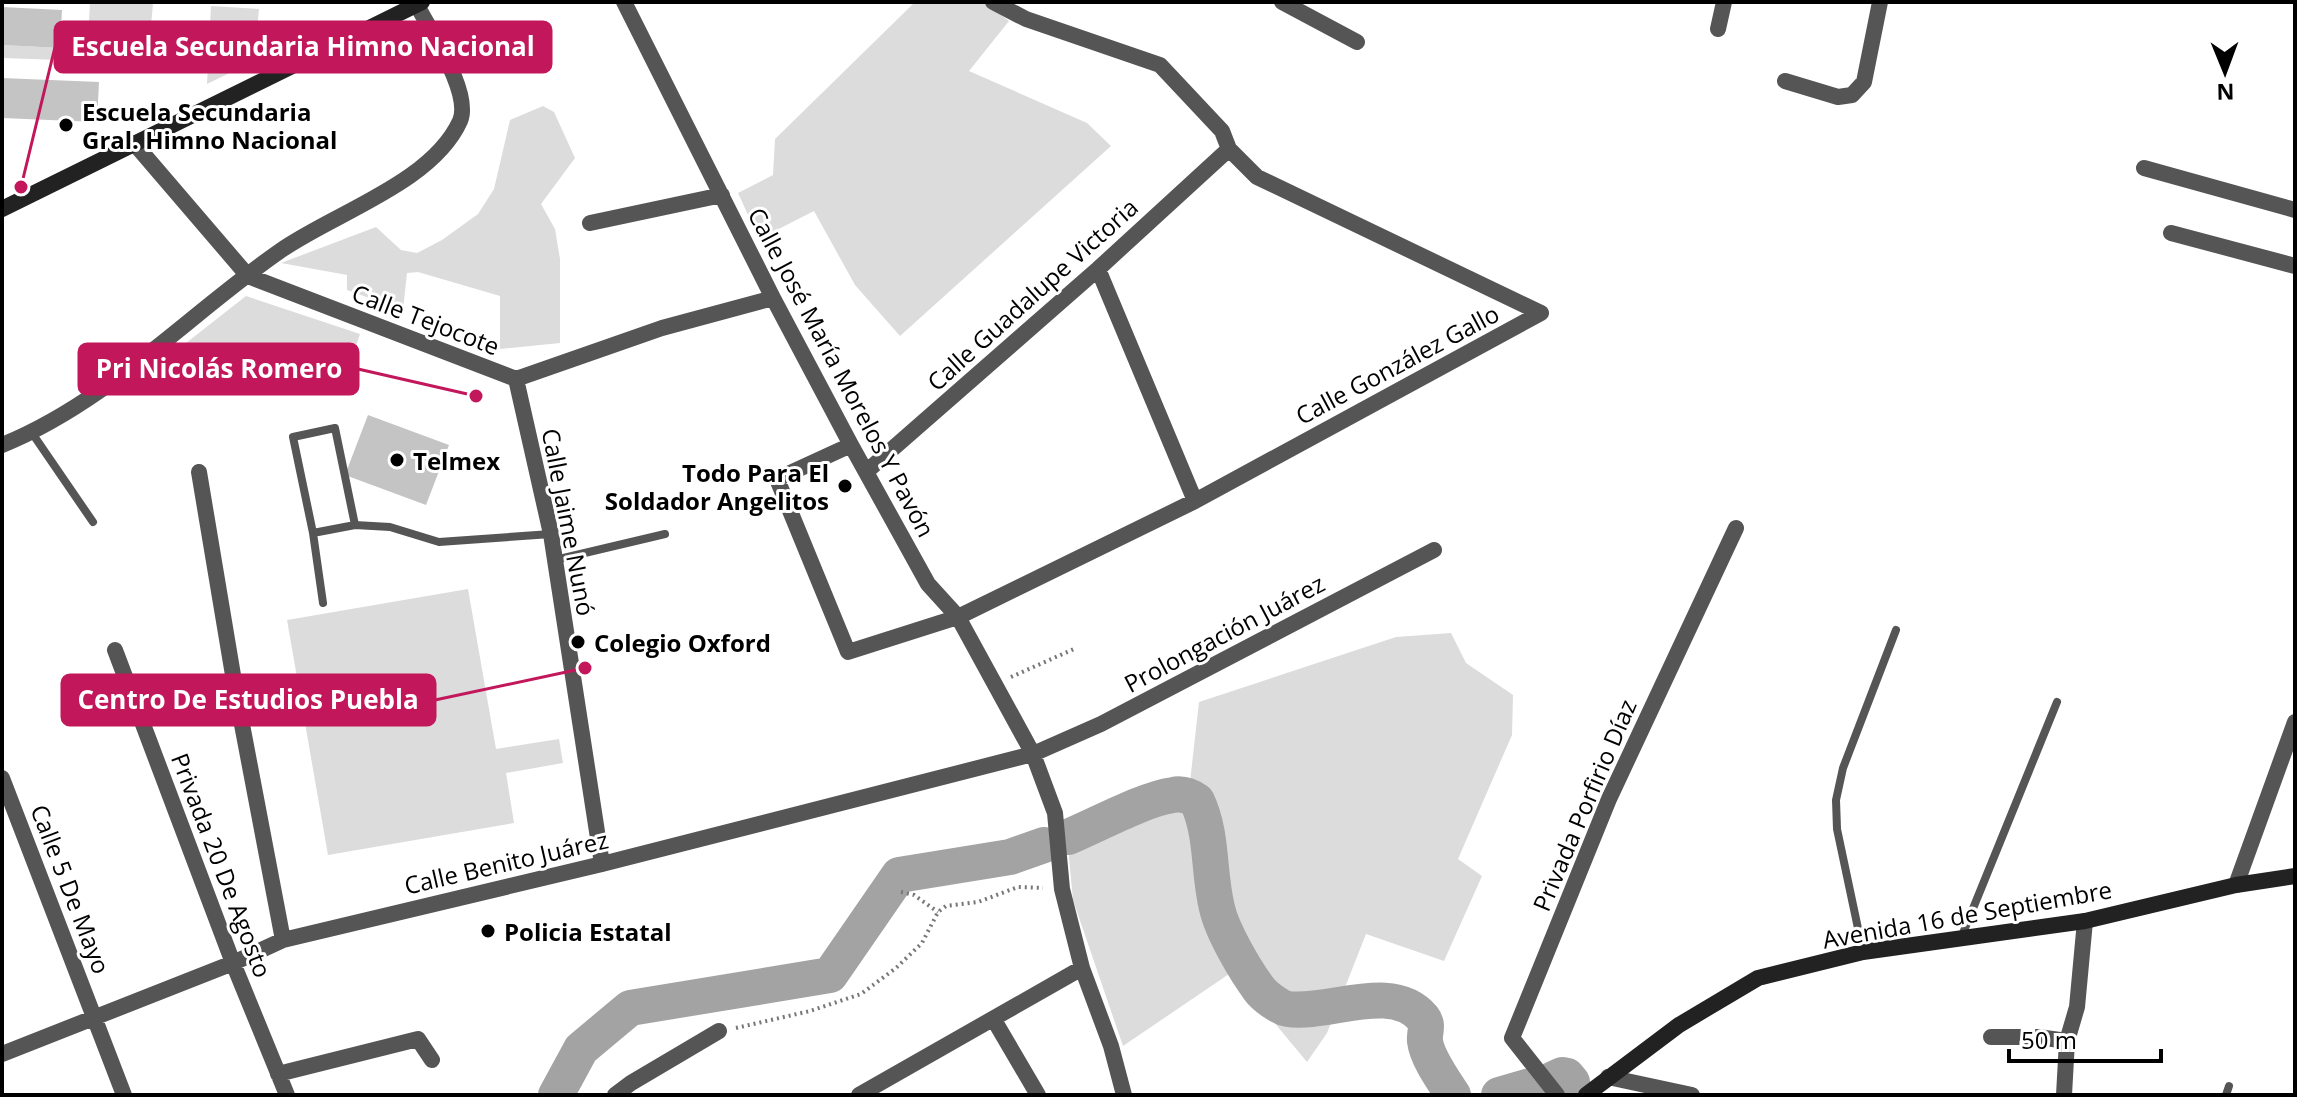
<svg xmlns="http://www.w3.org/2000/svg" width="2297" height="1097" font-family="'Open Sans',sans-serif">
<style>
.green{fill:#dcdcdc}
.lines{fill:none;stroke-linecap:round;stroke-linejoin:round}
.river{stroke:#a3a3a3;stroke-width:36}
.building{fill:#c4c4c4}
.path{stroke:#777;stroke-width:4;stroke-dasharray:2 4;stroke-linecap:butt}
.service{stroke:#555;stroke-width:8}
.minor{stroke:#555;stroke-width:16}
.secondary{stroke:#222;stroke-width:16}
.poi-dot{fill:#000;stroke:#fff;stroke-width:3}
.labels{text-anchor:middle;dominant-baseline:central;stroke-width:6;stroke-linejoin:round;paint-order:stroke}
.poi-label{font-size:24px;font-weight:bold;fill:#000;stroke:#fff;text-anchor:start}
.street-label{font-size:24px;fill:#000;stroke:#fff}
.leader{fill:none;stroke:#c2185b;stroke-width:3}
.callout-dot{fill:#c2185b;stroke:#fff;stroke-width:3}
.callout{fill:#c2185b;stroke:#c2185b;stroke-width:3}
.callout-label{font-size:26px;text-anchor:middle;font-weight:bold;fill:#fff}
</style>
<rect width="100%" height="100%" fill="#fff"/>
<!-- green -->
<path class="green" d="M90 2 153 4 151 25 112 23 110 59 87 57Z
M915 2H984L1009 21 969 71 1087 123 1111 146 900 336 855 285 814 211 759 239 738 193 773 175 775 139Z
M211 6 259 9 254 61 207 84Z
M2 45 60 48V60L2 58Z
M543 106 554 112 575 158 541 204 555 229 560 259V343L500 349V296L418 272 407 273 403 310 347 290V275L281 263 376 227 401 250 417 253 442 240 478 214 494 189 510 120Z
M246 296 360 334 340 392 254 363 187 381 181 347Z
M468 589 496 749 559 739 563 763 506 773 514 823 328 855 287 620Z
M1451 633 1466 663 1513 695 1512 735 1458 859 1482 876 1444 961 1366 934 1327 1033 1307 1062 1232 972 1123 1046 1073 900 1066 826 1190 782 1199 702 1396 637Z"/>
<g class="lines">
<!-- river -->
<path class="river" d="M1068 837C1097 825 1144 799 1173 795 1182 793 1190 796 1197 801 1213 835 1208 872 1217 908 1222 931 1245 970 1259 989 1264 996 1280 1008 1288 1009 1328 1015 1392 981 1423 1018 1429 1026 1424 1032 1425 1041 1427 1058 1444 1081 1453 1095
M1547 1082 1562 1075 1567 1076 1572 1082
M556 1095 581 1049 630 1008 830 975 899 875 1010 857 1044 845
M1499 1095 1530 1086"/>
</g>
<!-- building -->
<path class="building" d="M2 7 62 10 60 48 2 45Z
M2 78 99 82 97 122 2 118Z
M368 415 449 445 426 505 345 475Z"/>
<g class="lines">
<!-- path -->
<path class="path" d="M1011 677 1074 649
M901 892 914 895 938 912
M736 1028 810 1011 861 994 896 968 922 943 938 912 946 906 978 902 1018 887 1043 888"/>
<!-- service -->
<path class="service" d="M32 433 93 522
M313 533 355 525 390 527 439 542 551 534
M555 560 665 534
M323 603 313 533 293 437 335 428 355 525
M1961 938 2057 702
M1863 952 1837 829 1836 800 1843 768 1896 630
M2226 1095 2229 1086"/>
<!-- minor -->
<path class="minor" d="M624 2 773 298 851 445 928 584 958 617 1033 754 1055 813 1062 889 1082 968 1111 1046 1124 1095
M993 2 1026 19 1160 65 1222 131 1229 149 1257 177 1541 313
M1282 2 1357 42
M1718 29 1724 2
M1785 81 1838 97 1852 95 1864 82 1880 2
M134 143 248 276 516 379 662 328 773 298
M2144 168 2295 210
M590 223 722 195
M2171 233 2295 266
M1098 269 1195 501
M516 379 551 534 602 864
M2 445C108 402 188 315 280 251 334 213 432 183 460 121 472 93 430 31 417 5
M851 445 777 479 848 652 958 617 1195 501 1541 313
M199 472 236 693 283 940
M866 472 1098 269 1229 149
M115 650 233 963 287 1095
M2 778 124 1095
M2236 885 2295 722
M994 1020 1038 1095
M1991 1037H2038L2067 1041
M2 1054 233 963 283 940 602 864 1033 754 1101 724 1434 550
M278 1074 418 1039 432 1060
M1608 1077 1692 1095
M615 1095 631 1083 719 1031
M859 1095 1082 968
M1557 1095 1512 1038 1609 799 1736 528
M2064 1095 2067 1041 2077 1007 2085 921"/>
<!-- secondary -->
<path class="secondary" d="M2 209 422 2
M1586 1095 1679 1025 1758 978 1863 952 2085 921 2236 885 2295 876"/>
</g>
<!-- markers -->
<g class="poi-dot">
<circle cx="66" cy="125" r="8"/>
<circle cx="397" cy="460" r="8"/>
<circle cx="845" cy="486" r="8"/>
<circle cx="578" cy="642" r="8"/>
<circle cx="488" cy="931" r="8"/>
</g>
<g class="labels">
<!-- poi labels -->
<g class="poi-label">
<text x="82" y="111">Escuela Secundaria<tspan x="82" dy="28">Gral. Himno Nacional</tspan></text>
<text x="413" y="460">Telmex</text>
<text x="829" y="472" text-anchor="end">Todo Para El<tspan x="829" dy="28">Soldador Angelitos</tspan></text>
<text x="594" y="642">Colegio Oxford</text>
<text x="504" y="931">Policia Estatal</text>
</g>
<!-- street labels -->
<g class="street-label">
<text transform="translate(1032 294) rotate(-42)">Calle Guadalupe Victoria</text>
<text transform="translate(426 319) rotate(21)">Calle Tejocote</text>
<text transform="translate(1397 364) rotate(-28)">Calle González Gallo</text>
<text transform="translate(842 372) rotate(62)">Calle José María Morelos Y Pavón</text>
<text transform="translate(569 522) rotate(79)">Calle Jaime Nunó</text>
<text transform="translate(1224 633) rotate(-28)">Prolongación Juárez</text>
<text transform="translate(1584 805) rotate(-67)">Privada Porfirio Díaz</text>
<text transform="translate(506 862) rotate(-13)">Calle Benito Juárez</text>
<text transform="translate(222 865) rotate(69)">Privada 20 De Agosto</text>
<text transform="translate(71 889) rotate(69)">Calle 5 De Mayo</text>
<text transform="translate(1967 914) rotate(-10)">Avenida 16 de Septiembre</text>
</g>
</g>
<!-- callouts -->
<path class="leader" d="M21 187L55 47M476 396L358 369M585 668L435 700"/>
<g class="callout-dot">
<circle cx="21" cy="187" r="8"/>
<circle cx="476" cy="396" r="8"/>
<circle cx="585" cy="668" r="8"/>
</g>
<g class="callout">
<rect x="55" y="22" width="496" height="50" rx="8"/>
<rect x="79" y="344" width="279" height="50" rx="8"/>
<rect x="62" y="675" width="373" height="50" rx="8"/>
</g>
<g class="callout-label">
<text x="303" y="56">Escuela Secundaria Himno Nacional</text>
<text x="219" y="378">Pri Nicolás Romero</text>
<text x="248" y="709">Centro De Estudios Puebla</text>
</g>
<!-- border -->
<rect width="2297" height="1097" fill="none" stroke="#000000" stroke-width="8"/>
<!-- north arrow -->
<g transform="translate(2225 72) rotate(179)" stroke="#ffffff" stroke-width="6" paint-order="stroke">
<path d="M0-6L14 30L0 20L-14 30Z" fill="#000000"/>
<text y="-12" font-size="22" font-weight="bold" text-anchor="middle" fill="#000000">N</text>
</g>
<!-- scale -->
<path d="M2009 1049v12h152v-12" fill="none" stroke="#000000" stroke-width="4"/>
<text x="2021" y="1049" font-size="24" fill="#000000" stroke="#ffffff" stroke-width="6" paint-order="stroke">50 m</text>
</svg>
